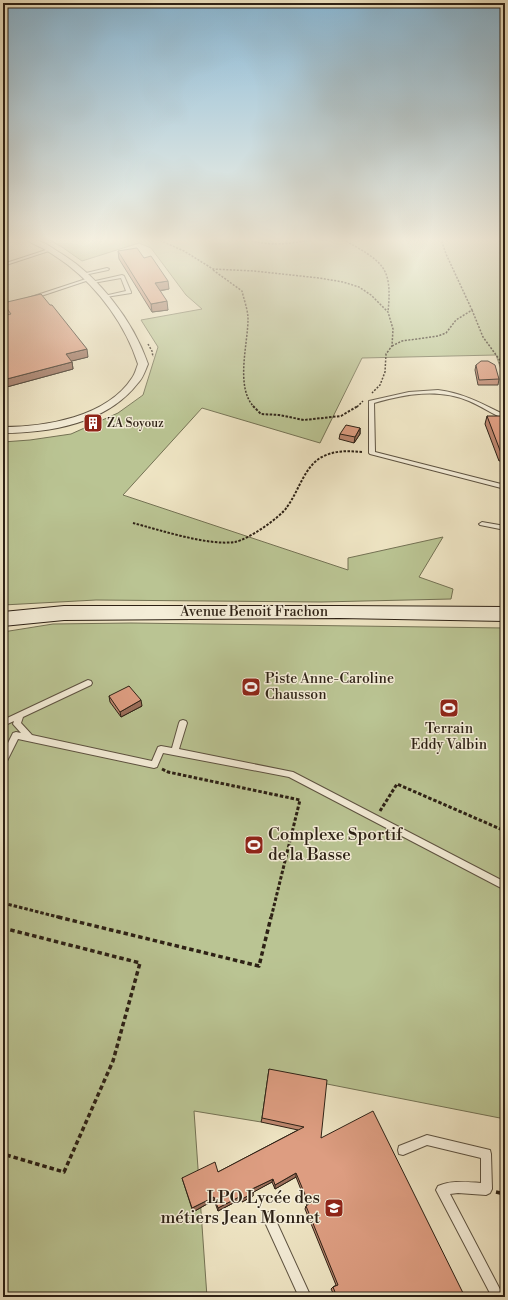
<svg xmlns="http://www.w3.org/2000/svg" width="508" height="1300" font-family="'Libre Bodoni',serif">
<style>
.green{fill:#bac493;stroke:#747254}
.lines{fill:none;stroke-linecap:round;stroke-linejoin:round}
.lane-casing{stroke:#5d5240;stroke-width:2}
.street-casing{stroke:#5d5240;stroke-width:2}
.secondary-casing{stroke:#2d2115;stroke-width:2}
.path-far3{stroke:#2d2115;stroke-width:1.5;stroke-dasharray:2 1.5;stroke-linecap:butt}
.path-far2{stroke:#2d2115;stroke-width:2;stroke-dasharray:2.5 1.5;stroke-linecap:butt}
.path-far1{stroke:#2d2115;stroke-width:3;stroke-dasharray:3.5 2;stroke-linecap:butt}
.path{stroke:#2d2115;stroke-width:3.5;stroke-dasharray:4.5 3;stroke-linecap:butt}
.lane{fill:#f4edd8;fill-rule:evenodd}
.street{fill:#f4edd8;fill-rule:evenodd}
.secondary{fill:#f4edd8;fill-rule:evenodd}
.wall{fill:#be876f;stroke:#2d2115}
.shaded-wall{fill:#9b6e5a;stroke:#2d2115}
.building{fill:#dd9d81;stroke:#2d2115}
.labels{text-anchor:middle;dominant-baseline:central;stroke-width:3;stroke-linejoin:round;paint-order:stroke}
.far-poi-label{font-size:12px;fill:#2d2115;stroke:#f4edd8;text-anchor:start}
.street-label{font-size:14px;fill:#2d2115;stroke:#f4edd8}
.poi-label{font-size:14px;fill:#2d2115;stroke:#f4edd8;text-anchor:start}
.near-poi-label{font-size:17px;fill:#2d2115;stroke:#f4edd8;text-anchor:start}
</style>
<rect width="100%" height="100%" fill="#eee4c3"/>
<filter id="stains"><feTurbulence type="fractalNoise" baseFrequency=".005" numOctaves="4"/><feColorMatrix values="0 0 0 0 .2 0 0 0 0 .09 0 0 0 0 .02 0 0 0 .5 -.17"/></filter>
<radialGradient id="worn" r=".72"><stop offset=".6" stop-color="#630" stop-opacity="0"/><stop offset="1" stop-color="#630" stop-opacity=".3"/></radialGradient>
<!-- green -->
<path class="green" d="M47 239H505V381L496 355 362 358 320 443 202 408 123 495 348 570V558L443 537 419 577 453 589 451 599 321 602 96 600 3 605V442L30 440 71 434 118 413 143 395 158 347 141 320 202 309 186 295 151 248 139 243 82 261 62 247Z
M131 623 505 628V1119L327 1084 261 1122 194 1111 207 1297H3V632L53 624Z"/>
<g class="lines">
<!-- lane casing -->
<g class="lane-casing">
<path id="lane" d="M49 249 52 250 3 266V264Z
M107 268 109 269 108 270 84 275 82 274Z
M122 275 124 276 131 292V293L106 297 104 296 126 291 121 278 93 283 91 282Z
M89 278 92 279 32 299 28 298Z
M438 390C463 393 483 404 505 415V419C492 414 481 406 469 401 438 388 405 394 374 403L375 452 505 485V489L370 454 369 453V401L409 392Z
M482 522 505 526V530L480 525 479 524Z
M88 680 91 681 92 683 91 685 23 717 21 723 32 735 152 761 158 747 161 746 172 748 179 723 180 721 183 720 186 721 187 723 179 749 293 772 505 882V890L289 777 163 753 157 767 154 768 18 739 6 763 3 764V753L13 733 16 732 21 733 13 724 14 721 3 726V720Z
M427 1135 490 1150 491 1154 492 1189 490 1193 486 1195 458 1193 450 1194 504 1297H492L436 1190 438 1186C452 1180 466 1182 481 1183V1158L427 1145 403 1155 399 1154 398 1150 399 1146Z
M269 1212 273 1214 311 1297H299L263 1218 265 1214Z"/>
</g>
<!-- street casing -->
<g class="street-casing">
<path id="street" d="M26 239C39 239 47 244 57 251 97 274 133 320 148 364 145 371 143 378 138 383 107 423 51 433 3 433V427C45 427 107 417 132 378 135 374 136 369 138 364 126 326 99 289 68 265 60 259 51 253 42 248 37 245 30 243 26 239Z"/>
</g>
<!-- secondary casing -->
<g class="secondary-casing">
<path id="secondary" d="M64 606H340L505 607V621L340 618 64 620 3 626V612Z"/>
</g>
<!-- path-far3 -->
<path class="path-far3" d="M157 239 184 251 213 269 254 271 319 278 343 282 359 287 371 295 388 312 393 329 392 346 386 354 385 372 380 385 372 393
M244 239C267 246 289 245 312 239
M343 239C381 262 393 264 388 312
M213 270 242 291C244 300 248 310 248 319 248 344 235 387 254 407
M472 310 483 337 499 359 505 380
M148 344 152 351 153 357
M392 346 402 341 438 336 446 333 456 320 472 310 446 254 441 239
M357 407 363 401"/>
<!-- path-far2 -->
<path class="path-far2" d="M253 406 261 414 279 415 304 420 341 416 358 406
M133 523C160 530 208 546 235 542 247 540 280 518 287 507 299 491 305 464 324 456 337 450 349 451 363 452"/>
<!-- path-far1 -->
<path class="path-far1" d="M162 769 168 772 300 800 271 918
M380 811 397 784 505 831
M3 903 62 918"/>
<!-- path -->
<path class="path" d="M58 917 259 966 271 917
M3 928 140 963 113 1061 64 1172 3 1154
M496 1192 505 1194"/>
<!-- lane -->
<use href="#lane" class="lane"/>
<!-- street -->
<use href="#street" class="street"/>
<!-- secondary -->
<use href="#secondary" class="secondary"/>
</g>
<!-- wall -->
<path class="wall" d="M118 251 144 258 169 289 160 291 168 310 152 312 119 259Z
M3 303 88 357 71 361 72 362 73 369 3 388V316L8 315 4 310Z
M476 365 499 379 498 385H478L475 370Z
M487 416 505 425V460L499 461 485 424Z
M360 428V434L354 443 339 439 340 434Z
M109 696 142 706 121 717 110 702Z
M269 1069 321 1138 465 1297H335L331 1289 333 1287 336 1285 305 1209 306 1206 307 1205 296 1177 275 1189 272 1182 253 1192V1196L242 1202 241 1199 218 1211 214 1200 193 1212 182 1178 218 1172 298 1130 261 1122 262 1118Z"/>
<!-- shaded-wall -->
<path class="shaded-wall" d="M168 281 169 289 156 291 155 283Z
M167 301 168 310 152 312 151 304Z
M87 349 88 357 68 362 66 354Z
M72 362 73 369 3 388V380Z
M360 428V434L354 443 355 437Z
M141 700 142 706 121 717 120 712Z
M296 1173V1177L275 1189V1185Z
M273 1179 272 1182 252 1193V1189Z
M253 1193V1196L242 1202V1199Z
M241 1196V1199L218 1211V1208Z
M214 1197V1200L193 1212 192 1208Z"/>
<!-- building -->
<path class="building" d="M137 248 144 258 151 256 168 281 155 283 167 301 151 304 118 251Z
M41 294 50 305H52L87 349 66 354 72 362 3 380V316L11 314 3 303Z
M481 361H488L495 365 499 379 479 380 476 365Z
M487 416H501L505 425V453H501Z
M346 425 360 428 355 437 340 434Z
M129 686 141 700 120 712 109 696Z
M269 1069 327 1080 321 1138 373 1111 465 1297H337L333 1287 338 1285 306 1206 309 1204 296 1173 275 1185 273 1179 252 1189 253 1193 242 1199 241 1196 218 1208 214 1197 192 1208 182 1178 215 1162 218 1172 304 1127 262 1118Z"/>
<!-- sky -->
<linearGradient id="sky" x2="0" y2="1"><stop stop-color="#89b8d6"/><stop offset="0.57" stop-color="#f7f3e4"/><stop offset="1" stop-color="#f7f3e4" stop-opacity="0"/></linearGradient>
<rect width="508" height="421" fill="url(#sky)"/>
<!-- icons -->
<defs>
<g id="building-square" transform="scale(1)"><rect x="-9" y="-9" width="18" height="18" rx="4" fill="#8f2418" stroke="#f4edd8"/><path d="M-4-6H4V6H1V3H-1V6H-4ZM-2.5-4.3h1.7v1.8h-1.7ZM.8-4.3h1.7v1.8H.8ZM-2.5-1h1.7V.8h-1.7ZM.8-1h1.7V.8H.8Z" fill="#fff"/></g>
<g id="stadium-square" transform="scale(1)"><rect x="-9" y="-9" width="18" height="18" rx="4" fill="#8f2418" stroke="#f4edd8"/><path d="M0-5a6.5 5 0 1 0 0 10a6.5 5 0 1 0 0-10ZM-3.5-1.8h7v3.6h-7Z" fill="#fff"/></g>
<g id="school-square" transform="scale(1)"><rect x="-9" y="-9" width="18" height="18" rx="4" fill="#8f2418" stroke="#f4edd8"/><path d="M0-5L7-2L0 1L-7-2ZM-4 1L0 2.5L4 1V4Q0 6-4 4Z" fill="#fff"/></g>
</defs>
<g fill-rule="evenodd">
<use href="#building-square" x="93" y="423"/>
<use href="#stadium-square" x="251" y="687"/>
<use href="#stadium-square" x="449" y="708"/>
<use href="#stadium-square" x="254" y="845"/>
<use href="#school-square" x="334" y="1208"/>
</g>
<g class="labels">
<!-- far-poi labels -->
<g class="far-poi-label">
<text x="107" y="423">ZA Soyouz</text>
</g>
<!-- street labels -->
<g class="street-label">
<text x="254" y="612">Avenue Benoit Frachon</text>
</g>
<!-- poi labels -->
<g class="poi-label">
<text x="265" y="679">Piste Anne-Caroline<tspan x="265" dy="16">Chausson</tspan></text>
<text x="449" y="729" text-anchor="middle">Terrain<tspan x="449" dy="16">Eddy Valbin</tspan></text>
</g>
<!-- near-poi labels -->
<g class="near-poi-label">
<text x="268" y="835">Complexe Sportif<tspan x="268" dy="20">de la Basse</tspan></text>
<text x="320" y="1198" text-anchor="end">LPO Lycée des<tspan x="320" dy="20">métiers Jean Monnet</tspan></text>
</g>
</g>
<!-- margin -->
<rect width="508" height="1300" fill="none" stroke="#eee4c3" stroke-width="16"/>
<rect x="4" y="4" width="500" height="1292" fill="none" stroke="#2d2115" stroke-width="2"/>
<rect x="8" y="8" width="492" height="1284" fill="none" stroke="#2d2115"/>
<rect width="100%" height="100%" filter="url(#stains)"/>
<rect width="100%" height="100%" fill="url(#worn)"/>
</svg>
